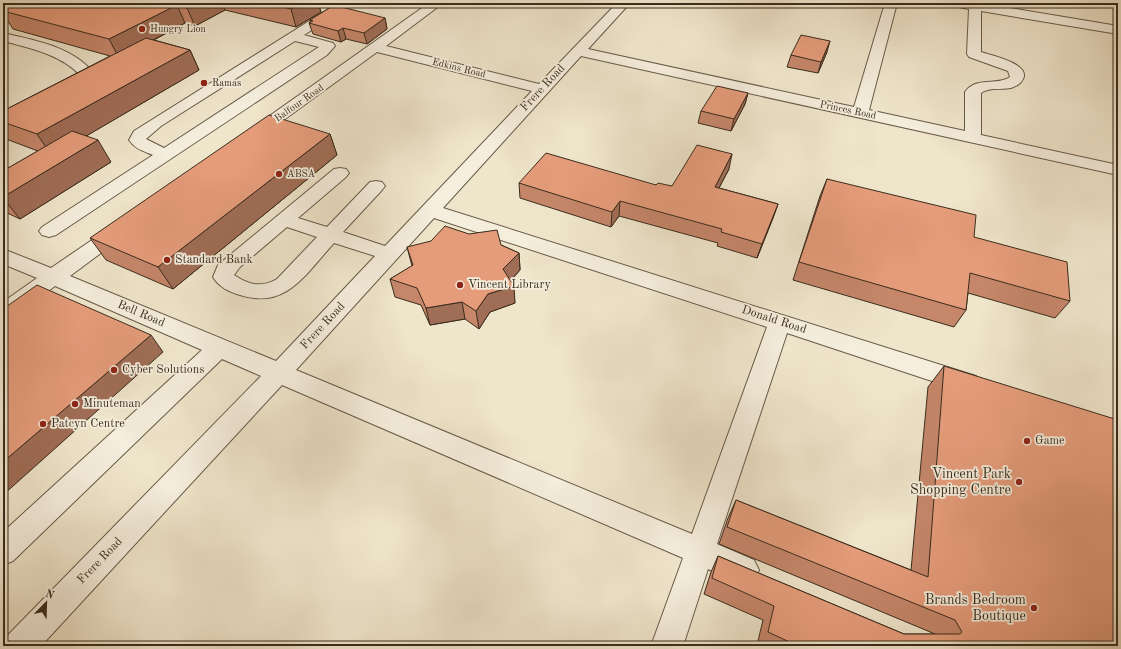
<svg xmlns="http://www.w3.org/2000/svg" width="1121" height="649" font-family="'Old Standard TT',serif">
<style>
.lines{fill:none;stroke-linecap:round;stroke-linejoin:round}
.minor-casing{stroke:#675a48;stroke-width:2}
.minor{fill:#f5eedd;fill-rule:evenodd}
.wall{fill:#c5866a;stroke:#3a2c1d}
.shaded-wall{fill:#a06d56;stroke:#3a2c1d}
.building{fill:#e59c7b;stroke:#3a2c1d}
.poi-dot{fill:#8f2418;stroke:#f5eedd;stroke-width:1.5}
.labels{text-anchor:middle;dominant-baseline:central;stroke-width:3.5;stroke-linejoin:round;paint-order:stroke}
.far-poi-label{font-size:10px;fill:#3a2c1d;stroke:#f5eedd;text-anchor:start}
.far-street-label{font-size:10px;fill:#3a2c1d;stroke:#f5eedd}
.street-label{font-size:12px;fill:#3a2c1d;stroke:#f5eedd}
.poi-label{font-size:12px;fill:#3a2c1d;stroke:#f5eedd;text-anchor:start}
.near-poi-label{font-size:14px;fill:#3a2c1d;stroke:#f5eedd;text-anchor:end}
</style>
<rect width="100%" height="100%" fill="#efe5cb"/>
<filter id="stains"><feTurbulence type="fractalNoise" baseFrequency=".005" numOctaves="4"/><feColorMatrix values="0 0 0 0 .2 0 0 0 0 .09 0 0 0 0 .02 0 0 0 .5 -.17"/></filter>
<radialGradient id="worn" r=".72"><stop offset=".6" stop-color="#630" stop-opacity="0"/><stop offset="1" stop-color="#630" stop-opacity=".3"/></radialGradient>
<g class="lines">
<!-- minor casing -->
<g class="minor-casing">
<path id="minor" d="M338 3H353L304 35 333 43 335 46 327 55 56 235 49 237 42 235 39 231 42 227 153 155C143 151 135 149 129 140L134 131ZM295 41 319 47 164 148 146 139 161 126Z
M429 3H443L386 46 539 84 617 3H630L588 49 854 107 885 3H897L869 110 965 131V92C976 76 997 86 1010 77L1008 71 969 57 967 54 969 9 954 6 952 3H980L1118 26V34L981 11V52C991 55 1031 64 1023 79 1021 84 1016 86 1011 88 1001 90 989 87 981 93V135L1118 165V175L581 56 443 208 976 376 980 383 976 390 968 393 787 333 717 544 754 560 759 570 754 580 744 585 708 569 683 646H651L683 558 282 385 41 646H3L8 635 261 376 222 359 13 561 3 565V532L202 350 55 286 11 319 3 321V302L37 278 3 264V249L51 268 114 225 121 223 128 225 131 229 128 233 70 276 276 361 375 256 334 243C306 273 287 310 240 295 229 292 219 287 213 277L218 265 334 169 340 168 346 169 349 173 346 177 298 218 327 227 370 182 376 181 382 182 385 186 382 190 343 232 385 246 532 91 377 52 259 138 253 140 247 138 245 135 247 132ZM434 218 767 327 692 534 296 370ZM287 227 317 237 277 279C261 288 249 285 234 275L240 267Z
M3 33C33 40 75 47 94 74 92 86 77 94 66 91L64 88 66 85 79 78 80 75C60 54 29 48 3 41Z"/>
</g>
<!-- minor -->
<use href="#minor" class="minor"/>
</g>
<!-- wall -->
<path class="wall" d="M18 3H318L321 12 296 27 225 10 195 26 185 23 154 40 190 50 199 70 86 136 111 162 20 219 3 211V171L38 151 6 139 3 135V111L110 56 13 29 3 13V9Z
M385 18 387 29 367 44 346 39 341 42 313 34 309 23 310 22V20Z
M827 52 818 73 787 67 791 55Z
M748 93 745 104 731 131 698 123 701 111Z
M330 134 337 155 173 289 106 260 90 238Z
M729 169 719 188 778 204 773 218 757 258 717 246 718 243 619 216 611 227 520 198 519 183 656 185 672 186Z
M827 179 974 237 1070 301 1055 318 968 293 966 310 954 327 793 280 820 196Z
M501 245 519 253 520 270 510 281 515 303 490 312 479 329 465 319 430 325 421 305 395 297 390 279 412 266 407 247Z
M944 366 1118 646H759L757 645 763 620 704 594 711 572 718 556 904 634H935L719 544 728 518 736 500 911 570 928 387Z"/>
<!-- shaded-wall -->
<path class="shaded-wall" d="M196 3H223L225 10 195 26 187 8Z
M300 3H318L321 12 296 27 291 9Z
M177 5 185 23 119 58 109 39Z
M385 18 387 29 367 44 364 33Z
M343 28 346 39 341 42 338 31Z
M830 41 827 52 818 73 821 62Z
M190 50 199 70 52 156 37 134Z
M748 93 745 104 731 131 734 119Z
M330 134 337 155 173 289 158 267Z
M98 140 111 162 20 219 3 198V197Z
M732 154 729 169 712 201 715 187Z
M620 201 619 216 611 227 612 212Z
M778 204 773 218 757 258 762 244Z
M519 253 520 270 505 287 503 269Z
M514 286 515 303 490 312 479 329 476 311 488 294Z
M462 302 465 319 430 325 426 308Z
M151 335 163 352 3 495V462Z"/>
<!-- building -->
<path class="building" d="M18 3H196L187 8 177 5 109 39 3 11V9Z
M267 3H300L291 9Z
M334 5 385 18 364 33 343 28 338 31 309 23 313 21 310 20Z
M801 35 830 41 821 62 791 55Z
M146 38 190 50 37 134 3 122V111Z
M717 86 748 93 734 119 701 111Z
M269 115 330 134 158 267 90 238Z
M72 131 98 140 3 197V171Z
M697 145 732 154 715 187 778 204 762 244 721 232 722 229 620 201 612 212 519 183 546 153 656 185 658 183 672 186Z
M827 179 976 215 974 237 1067 262 1070 301 970 273 966 310 799 262Z
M445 226 469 234 497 230 501 245 519 253 503 269 514 286 488 294 476 311 462 302 426 308 417 288 390 279 413 265 407 247 431 241Z
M37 285 151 335 3 462V309Z
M944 366 1118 420V646H798L768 632 774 606 712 578 718 556 904 634H960L962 632 955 620 727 527 736 500 928 577Z"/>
<!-- markers -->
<g class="poi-dot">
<circle cx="142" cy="29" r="4"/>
<circle cx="204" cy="83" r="4"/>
<circle cx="279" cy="174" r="4"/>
<circle cx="167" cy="260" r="4"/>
<circle cx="460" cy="285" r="4"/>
<circle cx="114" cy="370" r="4"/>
<circle cx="75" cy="404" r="4"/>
<circle cx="43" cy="424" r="4"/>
<circle cx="1027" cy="441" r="4"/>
<circle cx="1019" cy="482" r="4"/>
<circle cx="1034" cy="608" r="4"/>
</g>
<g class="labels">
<!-- far-poi labels -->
<g class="far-poi-label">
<text x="150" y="29">Hungry Lion</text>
<text x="212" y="83">Ramas</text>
<text x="287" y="174">ABSA</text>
</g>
<!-- far-street labels -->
<g class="far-street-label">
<text transform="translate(459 68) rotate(14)">Edkins Road</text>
<text transform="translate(299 103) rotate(-35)">Balfour Road</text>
<text transform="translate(848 110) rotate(12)">Princes Road</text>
</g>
<!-- street labels -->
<g class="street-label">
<text transform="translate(543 88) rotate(-47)">Frere Road</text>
<text transform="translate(141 314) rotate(23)">Bell Road</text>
<text transform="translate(774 320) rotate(18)">Donald Road</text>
<text transform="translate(323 326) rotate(-47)">Frere Road</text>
<text transform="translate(100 561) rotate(-46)">Frere Road</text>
</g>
<!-- poi labels -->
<g class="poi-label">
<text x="175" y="260">Standard Bank</text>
<text x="468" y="285">Vincent Library</text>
<text x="122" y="370">Cyber Solutions</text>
<text x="83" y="404">Minuteman</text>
<text x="51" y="424">Patcyn Centre</text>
<text x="1035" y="441">Game</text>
</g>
<!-- near-poi labels -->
<g class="near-poi-label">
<text x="1011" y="474">Vincent Park<tspan x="1011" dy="16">Shopping Centre</tspan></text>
<text x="1026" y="600">Brands Bedroom<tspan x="1026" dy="16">Boutique</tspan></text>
</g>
</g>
<!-- margin -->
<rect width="1121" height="649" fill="none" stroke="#efe5cb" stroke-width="16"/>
<rect x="4" y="4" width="1113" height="641" fill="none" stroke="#3a2c1d" stroke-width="2"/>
<rect x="8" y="8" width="1105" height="633" fill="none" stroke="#3a2c1d"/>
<!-- north arrow -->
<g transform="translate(46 603) rotate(23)" stroke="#f5eedd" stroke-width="3" paint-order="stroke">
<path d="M0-3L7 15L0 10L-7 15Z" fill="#3a2c1d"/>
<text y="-6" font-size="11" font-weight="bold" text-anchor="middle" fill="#3a2c1d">N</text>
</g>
<rect width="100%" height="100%" filter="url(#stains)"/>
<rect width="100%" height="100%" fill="url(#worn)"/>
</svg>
